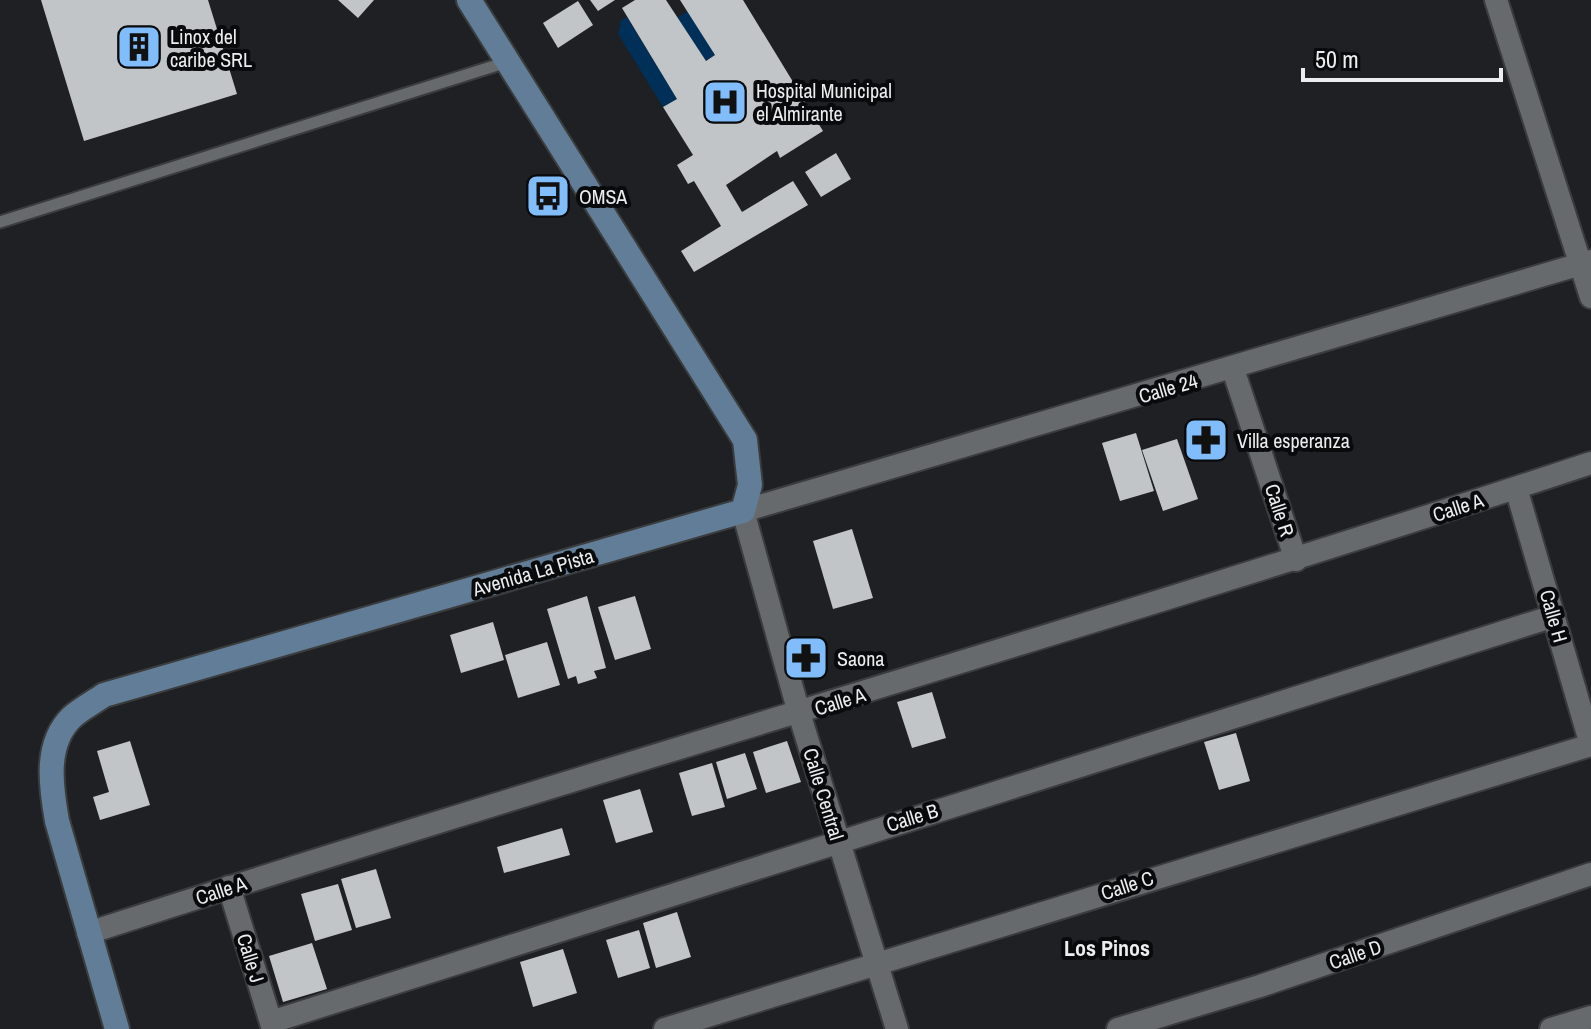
<svg xmlns="http://www.w3.org/2000/svg" width="1591" height="1029" font-family="'Archivo Narrow',sans-serif">
<style>
.green{fill:#002f57}
.building{fill:#c2c5c8}
.lines{fill:none;stroke-linecap:round;stroke-linejoin:round}
.lane-casing{stroke:#3a3c3e;stroke-width:15}
.street-casing{stroke:#3a3c3e;stroke-width:26}
.secondary-casing{stroke:#3a3c3e;stroke-width:28}
.lane{stroke:#676a6d;stroke-width:11}
.street{stroke:#676a6d;stroke-width:22}
.secondary{stroke:#627d97;stroke-width:24}
.labels{text-anchor:middle;dominant-baseline:central;stroke-width:8;stroke-linejoin:round;paint-order:stroke}
.poi-label{font-size:20px;fill:#ebedef;stroke:#090a0b;text-anchor:start}
.street-label{font-size:20px;fill:#ebedef;stroke:#090a0b}
.neighbourhood-label{font-size:22px;font-weight:bold;fill:#ebedef;stroke:#090a0b}
</style>
<rect width="100%" height="100%" fill="#1e2023"/>
<!-- green -->
<path class="green" d="M688 11 715 55 706 61 676 18Z
M627 17 677 99 663 107 618 34 621 20Z"/>
<!-- building -->
<path class="building" d="M41 0H208L237 94 84 141Z
M338 0H374L358 18Z
M590 0H615L598 11Z
M635 0H666L706 61 715 55 680 0H743L823 131 780 158 777 151 726 185 742 212 793 181 808 205 694 272 681 251 721 226 694 181 688 184 677 165 693 155 663 107 677 99 622 8Z
M578 1 593 25 558 48 543 23Z
M836 153 851 179 821 197 805 172Z
M1136 433 1154 491 1120 501 1102 443Z
M1177 439 1198 499 1163 511 1142 450Z
M852 529 873 598 833 609 813 541Z
M587 596 606 668 594 671 597 678 578 684 576 676 568 679 547 609Z
M635 596 651 649 615 660 598 607Z
M493 622 504 660 461 673 450 635Z
M547 642 560 685 518 698 505 655Z
M932 692 946 738 912 748 897 702Z
M1236 733 1250 781 1219 790 1204 742Z
M130 741 150 805 100 820 93 797 109 792 97 751Z
M787 741 801 782 766 793 753 752Z
M745 753 757 789 727 799 716 762Z
M712 763 725 807 692 816 679 773Z
M640 789 653 832 616 843 603 800Z
M562 828 570 855 504 873 497 847Z
M376 869 391 918 356 928 341 879Z
M338 884 352 930 315 941 301 894Z
M677 912 691 957 656 968 643 923Z
M639 930 650 968 618 978 606 940Z
M312 943 327 989 283 1002 269 956Z
M563 949 577 993 533 1007 520 962Z"/>
<g class="lines">
<!-- lane casing -->
<g class="lane-casing">
<path id="lane" d="M0 222 507 62"/>
</g>
<!-- street casing -->
<g class="street-casing">
<path id="street" d="M1496 0 1591 297
M1233 369 1296 560
M1516 488 1591 745
M229 887 273 1029
M88 933C587 771 1092 628 1591 463
M271 1022 1554 616
M665 1029 1591 745
M897 1029 799 713 743 511 1591 261
M1118 1029 1260 986 1591 874
M1551 1029 1591 1017"/>
</g>
<!-- secondary casing -->
<g class="secondary-casing">
<path id="secondary" d="M117 1029 57 821C51 787 44 744 72 717 81 709 94 702 104 695L743 511 750 485 745 440 469 0"/>
</g>
<!-- lane -->
<use href="#lane" class="lane"/>
<!-- street -->
<use href="#street" class="street"/>
<!-- secondary -->
<use href="#secondary" class="secondary"/>
</g>
<!-- icons -->
<defs>
<g id="building-square" transform="scale(2.3)"><rect x="-9" y="-9" width="18" height="18" rx="4" fill="#80bdfa" stroke="#090a0b"/><path d="M-4-6H4V6H1V3H-1V6H-4ZM-2.5-4.3h1.7v1.8h-1.7ZM.8-4.3h1.7v1.8H.8ZM-2.5-1h1.7V.8h-1.7ZM.8-1h1.7V.8H.8Z" fill="#111"/></g>
<g id="hospital-square" transform="scale(2.3)"><rect x="-9" y="-9" width="18" height="18" rx="4" fill="#80bdfa" stroke="#090a0b"/><path d="M-5-5h3v3.5h4V-5h3V5h-3V1.5h-4V5h-3Z" fill="#111"/></g>
<g id="bus-square" transform="scale(2.3)"><rect x="-9" y="-9" width="18" height="18" rx="4" fill="#80bdfa" stroke="#090a0b"/><path d="M-5-6H5V4H4V6H2V4H-2V6H-4V4H-5ZM-3.5-4V0h7V-4ZM-3.5 1.2v1.5H-2V1.2ZM2 1.2v1.5H3.5V1.2Z" fill="#111"/></g>
<g id="pharmacy-square" transform="scale(2.3)"><rect x="-9" y="-9" width="18" height="18" rx="4" fill="#80bdfa" stroke="#090a0b"/><path d="M-2-6h4v4h4v4h-4v4h-4v-4h-4v-4h4Z" fill="#111"/></g>
</defs>
<g fill-rule="evenodd">
<use href="#building-square" x="139" y="47"/>
<use href="#hospital-square" x="725" y="102"/>
<use href="#bus-square" x="548" y="196"/>
<use href="#pharmacy-square" x="1206" y="440"/>
<use href="#pharmacy-square" x="806" y="658"/>
</g>
<g class="labels">
<!-- poi labels -->
<g class="poi-label">
<text x="170" y="36">Linox del<tspan x="170" dy="23">caribe SRL</tspan></text>
<text x="756" y="90">Hospital Municipal<tspan x="756" dy="23">el Almirante</tspan></text>
<text x="579" y="196">OMSA</text>
<text x="1237" y="440">Villa esperanza</text>
<text x="837" y="658">Saona</text>
</g>
<!-- street labels -->
<g class="street-label">
<text transform="translate(1168 388) rotate(-16)">Calle 24</text>
<text transform="translate(1458 507) rotate(-18)">Calle A</text>
<text transform="translate(1280 510) rotate(72)">Calle R</text>
<text transform="translate(533 572) rotate(-16)">Avenida La Pista</text>
<text transform="translate(1554 616) rotate(74)">Calle H</text>
<text transform="translate(840 701) rotate(-17)">Calle A</text>
<text transform="translate(824 794) rotate(73)">Calle Central</text>
<text transform="translate(912 817) rotate(-17)">Calle B</text>
<text transform="translate(1127 885) rotate(-18)">Calle C</text>
<text transform="translate(221 890) rotate(-18)">Calle A</text>
<text transform="translate(1355 954) rotate(-19)">Calle D</text>
<text transform="translate(251 958) rotate(73)">Calle J</text>
</g>
<!-- neighbourhood labels -->
<g class="neighbourhood-label">
<text x="1107" y="948">Los Pinos</text>
</g>
</g>
<!-- scale -->
<path d="M1303 68v12h198v-12" fill="none" stroke="#ebedef" stroke-width="4"/>
<text x="1315" y="68" font-size="24" fill="#ebedef" stroke="#090a0b" stroke-width="6" paint-order="stroke">50 m</text>
</svg>
